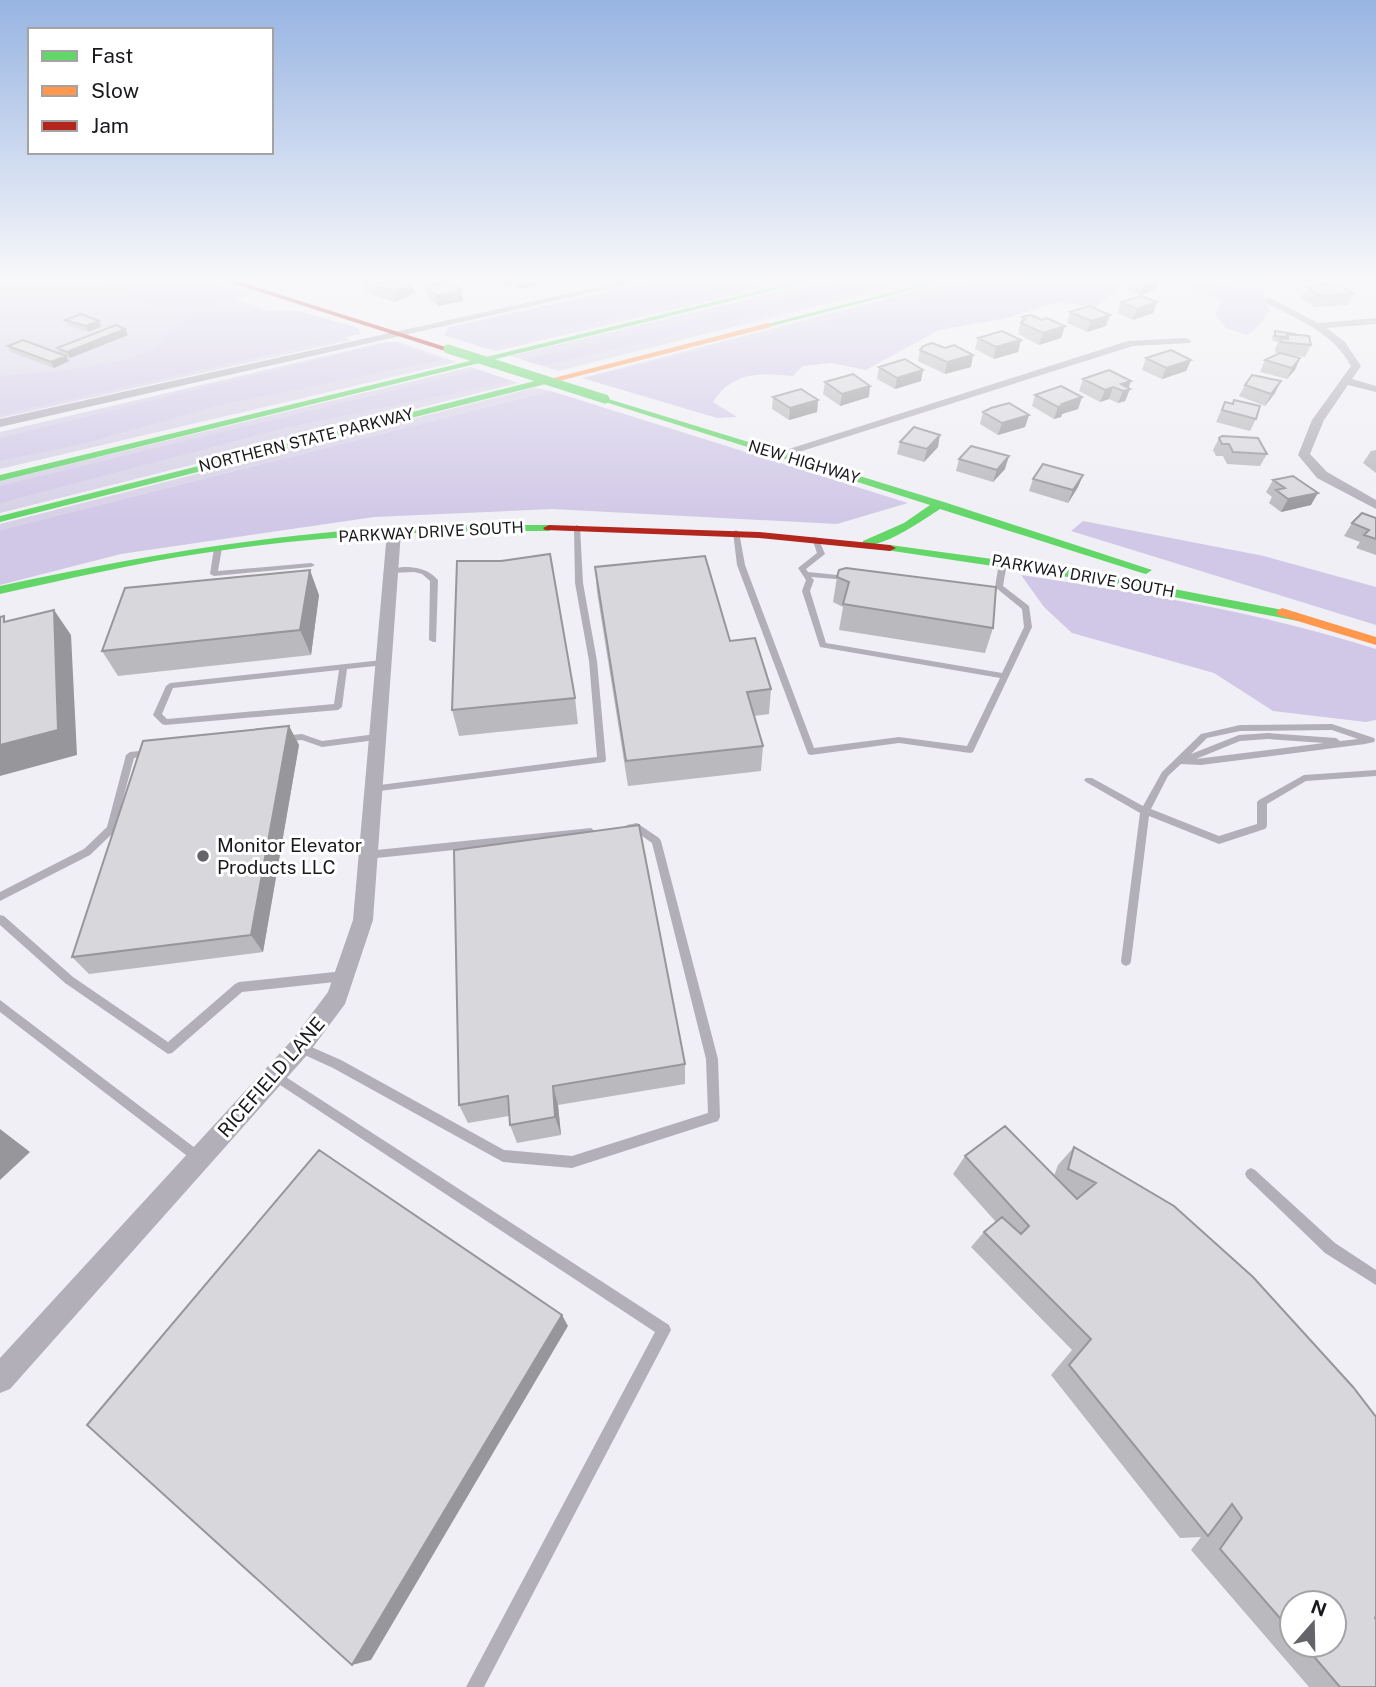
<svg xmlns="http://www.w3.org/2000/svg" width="1376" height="1687" font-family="'Public Sans',sans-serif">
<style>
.green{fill:#d7d1e6}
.forest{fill:#d1c8e7}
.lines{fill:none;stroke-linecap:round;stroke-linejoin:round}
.lane{fill:#b2afb8;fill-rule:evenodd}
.street{fill:#b2afb8;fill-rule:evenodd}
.fast{fill:#63d668;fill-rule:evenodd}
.slow{fill:#ff974d;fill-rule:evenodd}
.jam{fill:#b3261e;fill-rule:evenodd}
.fast-bridge{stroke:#63d668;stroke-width:9}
.wall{fill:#bab9bd;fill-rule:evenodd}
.shaded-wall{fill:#97969a}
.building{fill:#d8d7dc;stroke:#97969a;stroke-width:2}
.poi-dot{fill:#656469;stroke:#fff;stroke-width:2.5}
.labels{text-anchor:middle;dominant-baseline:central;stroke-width:6;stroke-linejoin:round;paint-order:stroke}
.far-street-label{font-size:16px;fill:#1a191d;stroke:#fff}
.poi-label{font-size:19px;fill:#1a191d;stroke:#fff;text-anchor:start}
.street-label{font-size:19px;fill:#1a191d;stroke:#fff}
</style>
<rect width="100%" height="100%" fill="#f0eff5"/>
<!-- green -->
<path class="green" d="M0 282H186L351 340 0 418Z
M765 282H789L496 351 488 349Z
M821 282H913L558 371 511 356Z
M952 282H986L582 378Z
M385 342H399L456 362 0 469V432Z
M471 367 518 383 0 513V481Z
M534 388 551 391 0 530V524Z"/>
<!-- forest -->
<path class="forest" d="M102 282H213L254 294C233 299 211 306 189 309 167 312 119 296 102 282Z
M652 282H765L488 349 444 335 449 327Z
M853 282H892L543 366 524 360Z
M986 282H1130L1123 284 1094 308 1060 302 1007 318 939 330 866 370 831 363 803 366 793 376C761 373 733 371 713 402L737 417 717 418 582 378Z
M1177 282H1210L1263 291 1269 311 1259 326 1247 335 1226 328 1215 314 1222 301Z
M299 311 359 328 360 334 0 415V376C43 373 107 368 147 352 161 346 173 330 181 318L216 312Z
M390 342 442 360 219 405 86 443 0 461V438Z
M478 370 512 381 284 428 0 503V486Z
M551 391 908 503 837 524 552 509 374 517 121 554 0 585V530Z
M1083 521 1264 556 1376 587V625L1071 531Z
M1021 575C1141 593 1260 612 1376 649V720L1366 722 1273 711 1214 673 1072 633 1044 607Z"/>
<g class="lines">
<!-- lane -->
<path class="lane" d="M577 525 580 527 583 583 597 661 606 760 605 762 372 792 369 791 367 789 369 787 372 786 597 757 589 661 575 583 574 527Z
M736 530 739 532 745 565 814 748 899 737 967 746 1000 678 820 647 802 591 806 580 798 568 817 553 812 538 813 537 818 538 825 554 806 569 808 572 847 576 851 578 847 580 811 577 814 580 810 591 826 643 1002 673 1024 627 1022 609 995 587 999 563 1000 561H1006L1007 563 1003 586 1029 606 1032 627 973 752 970 753 899 743 811 755 808 754 737 565 733 532Z
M218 546 222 548 218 571 311 563 315 565 311 567 214 576 210 574 214 548Z
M403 567C417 567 428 569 438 580L436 642H433L429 640 430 581 422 574 414 572 390 573 386 571 390 569Z
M382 660 385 661V665L347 669 342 707 338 710 165 725 162 724 153 715 166 686 170 683ZM339 670 334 704 167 719 162 714 173 688Z
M1332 724 1374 738 1375 740 1374 742 1365 744 1201 765 1181 764 1168 776 1151 809 1219 836 1257 824V802L1259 800 1304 775 1376 770V776L1306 781 1267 804V826L1265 829 1219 844 1149 816 1131 961 1130 964 1126 966 1122 964 1121 961 1140 813 1086 782 1084 780 1086 778H1092L1143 806 1162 772 1201 734 1240 725ZM1332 730 1358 739 1340 741 1336 738 1268 733 1239 735 1191 754 1207 738 1240 731ZM1268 739 1324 743 1196 759 1240 741Z
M302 734 322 741 376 734 380 737 376 740 322 747 302 740 282 742 278 739 282 736Z
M149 750 153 753 152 755 134 758 114 832 90 855 0 901V892L84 849 107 827 126 755 130 752Z
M637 823 659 838 661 841 718 1059 720 1117 718 1121 572 1168 503 1162 333 1068 296 1051 294 1047 296 1043 300 1042 341 1060 504 1150 572 1156 708 1113 706 1059 652 843 635 831 630 832 625 828 627 825Z
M591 828 596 832 591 836 367 859 364 858 362 855 364 852 367 851Z
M0 915 4 916 73 977 168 1042 235 984 239 982 344 971 348 973 349 976 348 979 344 981 242 992 172 1053 168 1054 65 983 0 925Z
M0 1000 203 1154 205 1158 203 1162 199 1164 195 1162 0 1012Z
M275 1070 669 1325 671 1330 484 1687H466L655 1332 271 1079 269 1075 271 1071Z
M1251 1168 1255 1170 1335 1243 1376 1270V1285L1325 1253 1247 1178 1245 1174 1247 1170Z"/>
<!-- street -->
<path class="street" d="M621 282H637L0 427V419Z
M1268 297 1318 323 1376 318V324L1327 328 1345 342 1361 366 1352 379 1376 386V392L1348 385 1324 420 1310 454 1327 472 1376 500V509L1317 478 1298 455 1312 420 1351 366C1333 332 1296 319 1265 302Z
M1186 338 1191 341 1190 343 1133 346 780 458 770 455 1128 341Z
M394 528 401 532 373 920 345 1004 308 1054 10 1389 0 1393V1358L292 1040 328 992 353 920 387 532Z"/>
<!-- fast -->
<path class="fast" d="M796 282H808L0 481V475Z
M931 282H943L768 327 764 325Z
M547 378 550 379V383L0 522V516Z
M602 397 944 502 1152 570 1146 574 1142 573 940 509C923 520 884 548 863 545V541L904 523 930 505 602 401Z
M432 525H549L555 528 549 531C434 530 318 535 204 553 135 563 68 579 0 594V586C147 554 281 532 432 525Z
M890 545 1081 571 1298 613 1304 617 1298 621 1081 579 886 550V546Z"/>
<!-- slow -->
<path class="slow" d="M768 323H771V327L547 384 542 381Z
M1282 608 1376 637V645L1278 615 1276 612Z"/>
<!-- jam -->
<path class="jam" d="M229 282H240L452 349 445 351Z
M549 525 759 532 890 545 896 548 890 551 759 538 545 530 543 528Z"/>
<!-- fast-bridge -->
<path class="fast-bridge" d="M448 349 605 399"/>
</g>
<!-- wall -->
<path class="wall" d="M338 282H358L350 285Z
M363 282 412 283 415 293 395 302 365 293Z
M500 282H534L535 286 518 289 512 284 504 285Z
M1128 282H1159L1156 290 1140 295 1126 289Z
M1246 282H1279L1248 283Z
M428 285 461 290 463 301 438 306 428 298 426 287H429Z
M1307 287 1353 294 1348 305 1315 307 1301 298Z
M1121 302H1157L1153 313 1133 320 1117 313Z
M1070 312 1106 326 1087 332 1067 323Z
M1022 317 1042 320 1065 326 1061 338 1039 345 1018 334Z
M65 320 101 327 88 332 67 325Z
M1275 331 1295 334 1311 345 1305 357 1285 354 1300 358 1295 370 1287 379 1260 372 1265 360 1279 353H1275V349L1278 342 1273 341 1272 337Z
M128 335 70 358 66 356 69 361 54 368 11 352 8 346 60 354 57 348Z
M978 338 1021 340 1018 352 994 359 975 349Z
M920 350 971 367 945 374 918 361Z
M1146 358 1191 360 1186 371 1162 379 1142 370Z
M879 367 921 381 895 389 877 379Z
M1083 379 1128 388 1130 389 1125 401 1118 403 1109 399 1100 402 1079 391Z
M825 382 869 397 840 406 823 394Z
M1245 385 1275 393 1265 406 1239 396Z
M1035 395 1082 397 1078 409 1062 414 1061 417 1054 419 1032 406Z
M773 397 818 400 817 412 789 420 772 409Z
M1225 402 1256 419 1250 431 1216 422Z
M983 412 1029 415 1025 427 998 435 980 424Z
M1219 438 1267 454 1260 466 1227 464 1223 456H1216L1213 450Z
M900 442 938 447 924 462 897 454Z
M1376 450V473L1363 463 1371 451Z
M959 459 1005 469 993 482 956 471Z
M1083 475 1078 487 1068 503 1029 491 1033 479Z
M1273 480 1311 505 1281 512 1269 503 1272 497 1266 492Z
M1376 518V555L1356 548 1360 542 1344 536 1352 523Z
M501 561 575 698 578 724 459 736 452 710Z
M595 567 730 641 771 689 769 714 754 716 763 746 761 771 628 786 597 592Z
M837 577 993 628 985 653 839 630 843 607 833 602Z
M319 595 311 655 118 676 102 651Z
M289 726 299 745 263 952 89 974 72 957Z
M454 850 685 1064V1084L558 1105 561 1135 517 1143 510 1125 509 1116 468 1123 459 1105Z
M1074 1147 1376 1417V1687H1309L1191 1550 1201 1537 1180 1538 1051 1375 1072 1350 971 1247 984 1232 996 1222 953 1174 965 1156 1054 1176 1058 1165ZM1292 1603 1334 1645H1292Z"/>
<!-- shaded-wall -->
<path class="shaded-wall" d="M503 282H512V284L504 285Z
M517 282H534L535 286 518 289Z
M1152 282H1159L1156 290 1140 295 1144 284Z
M412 283 415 293 395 302 392 291Z
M461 290 463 301 438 306 436 296Z
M1157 302 1153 313 1133 320 1137 309Z
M1110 315 1106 326 1087 332 1091 321Z
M99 321 101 327 88 332 86 326Z
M1065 326 1061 338 1039 345 1043 333Z
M125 329 128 335 70 358 67 352Z
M1021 340 1018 352 994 359 996 347Z
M973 355 971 367 945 374 947 362Z
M66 356 69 361 54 368 51 362Z
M1300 358 1295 370 1287 379 1292 368Z
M1191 360 1186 371 1162 379 1166 368Z
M923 370 921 381 895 389 897 378Z
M1131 381 1128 390 1130 389 1125 401 1118 403 1123 391 1121 384Z
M1281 381 1275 393 1265 406 1271 394Z
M870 386 869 397 840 406 842 394Z
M1113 387 1109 399 1100 402 1105 390Z
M1082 397 1078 409 1062 414 1061 417 1054 419 1058 407 1062 404Z
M818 400 817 412 789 420 790 408Z
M1029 415 1025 427 998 435 1002 423Z
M940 435 938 447 924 462 927 449Z
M1009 456 1005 469 993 482 997 470Z
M1083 475 1078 487 1068 503 1073 490Z
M1318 493 1311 505 1281 512 1288 499Z
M310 570 319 595 311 655 300 630Z
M54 610 71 635 77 755 0 776V745Z
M289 726 299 745 263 952 251 935Z
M553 1086 558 1105 561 1135 555 1117Z
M0 1129 30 1152 0 1180Z
M562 1315 568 1326 371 1660 352 1665Z"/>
<!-- building -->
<path class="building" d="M363 282H409L412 283 392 291Z
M451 282 461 290 436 296 426 287 430 286 428 285Z
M1327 284 1342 287 1353 294 1320 296 1307 287Z
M1142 296 1157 302 1137 309 1121 302Z
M1089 306 1110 315 1091 321 1070 312Z
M81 314 99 321 86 326 65 320Z
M1031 315 1042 320 1047 318 1065 326 1043 333 1021 323 1025 319 1022 317Z
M116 325 125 329 67 352 57 348Z
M1002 331 1021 340 996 347 978 338Z
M1275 331 1295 334V335L1288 334 1286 337 1275 336Z
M1288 334 1309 336 1311 345 1281 342 1280 338 1288 339Z
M23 340 66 356 51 362 8 346Z
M932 343 945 348 954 345 973 355 947 362 920 350 923 346Z
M1171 350 1191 360 1166 368 1146 358Z
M1280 353 1300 358 1292 368 1265 360Z
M905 359 923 370 897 378 879 367Z
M1109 370 1131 381 1121 384 1130 389 1123 391 1113 387 1105 390 1083 379Z
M853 374 870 386 842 394 825 382Z
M1252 375 1281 381 1271 394 1245 385Z
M1061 386 1082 397 1062 404 1065 405 1058 407 1035 395Z
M801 389 818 400 790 408 773 397Z
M1234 400 1260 406 1256 419 1222 410 1225 402 1233 404Z
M1009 403 1029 415 1002 423 983 412 991 408Z
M914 427 940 435 927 449 900 442Z
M1222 436 1258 438 1267 454 1233 452 1229 444H1222L1219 438Z
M971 446 1009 456 997 470 959 459Z
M1043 464 1083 475 1073 490 1033 479Z
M1293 476 1318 493 1288 499 1276 490 1285 488 1273 480Z
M1362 513 1376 518V539L1364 535 1369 530 1352 523Z
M550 554 575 698 452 710 457 561H501Z
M705 556 730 641 755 638 771 689 747 692 763 746 626 761 595 567Z
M846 568 996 587 993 628 843 604 849 582 837 577 839 570Z
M310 570 300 630 102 651 125 588Z
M54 610 58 730 0 745V617L4 616V622Z
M289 726 251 935 72 957 143 741Z
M639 825 685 1064 553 1086 555 1117 510 1125 508 1096 459 1105 454 850Z
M1005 1126 1077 1199 1096 1183 1068 1169 1074 1147 1174 1206 1253 1277 1353 1387 1376 1417V1616L1375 1618 1376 1619V1687H1340L1304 1645H1334V1603H1292V1632L1220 1549 1242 1518 1232 1504 1208 1536 1069 1365 1091 1339 984 1232 1002 1217 1021 1234 1029 1226 965 1156Z
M319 1150 562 1315 352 1665 87 1425Z"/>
<!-- sky -->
<linearGradient id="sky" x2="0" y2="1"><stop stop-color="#97b4e2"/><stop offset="0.54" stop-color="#f8f8fa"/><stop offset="1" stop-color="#f8f8fa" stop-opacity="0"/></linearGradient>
<rect width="1376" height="518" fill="url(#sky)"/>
<!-- markers -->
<circle class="poi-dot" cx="203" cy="856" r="7"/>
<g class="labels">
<!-- far-street labels -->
<g class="far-street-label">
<text transform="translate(306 440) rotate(-14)">NORTHERN STATE PARKWAY</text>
<text transform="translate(804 462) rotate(17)">NEW HIGHWAY</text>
<text transform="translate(431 532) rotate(-3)">PARKWAY DRIVE SOUTH</text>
<text transform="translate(1083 576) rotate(10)">PARKWAY DRIVE SOUTH</text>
</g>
<!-- poi labels -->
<g class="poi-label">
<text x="217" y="845">Monitor Elevator<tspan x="217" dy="22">Products LLC</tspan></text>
</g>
<!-- street labels -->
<g class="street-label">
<text transform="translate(271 1077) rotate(-49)">RICEFIELD LANE</text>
</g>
</g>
<!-- legend -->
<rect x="28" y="28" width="245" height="126" fill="#ffffff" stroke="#a3a3a5" stroke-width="2"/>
<rect x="42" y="51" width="35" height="10" fill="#63d668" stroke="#a3a3a5" stroke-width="2"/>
<text x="91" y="63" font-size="21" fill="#1a191d">Fast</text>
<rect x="42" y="86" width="35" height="10" fill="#ff974d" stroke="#a3a3a5" stroke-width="2"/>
<text x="91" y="98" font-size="21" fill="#1a191d">Slow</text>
<rect x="42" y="121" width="35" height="10" fill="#b3261e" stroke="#a3a3a5" stroke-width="2"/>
<text x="91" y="133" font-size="21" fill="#1a191d">Jam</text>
<!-- north arrow -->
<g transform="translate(1313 1624) rotate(20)"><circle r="33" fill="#ffffff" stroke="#a3a3a5" stroke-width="2"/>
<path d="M0-5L12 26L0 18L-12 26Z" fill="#656469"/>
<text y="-10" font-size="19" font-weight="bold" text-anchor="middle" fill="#1a191d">N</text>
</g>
</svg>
